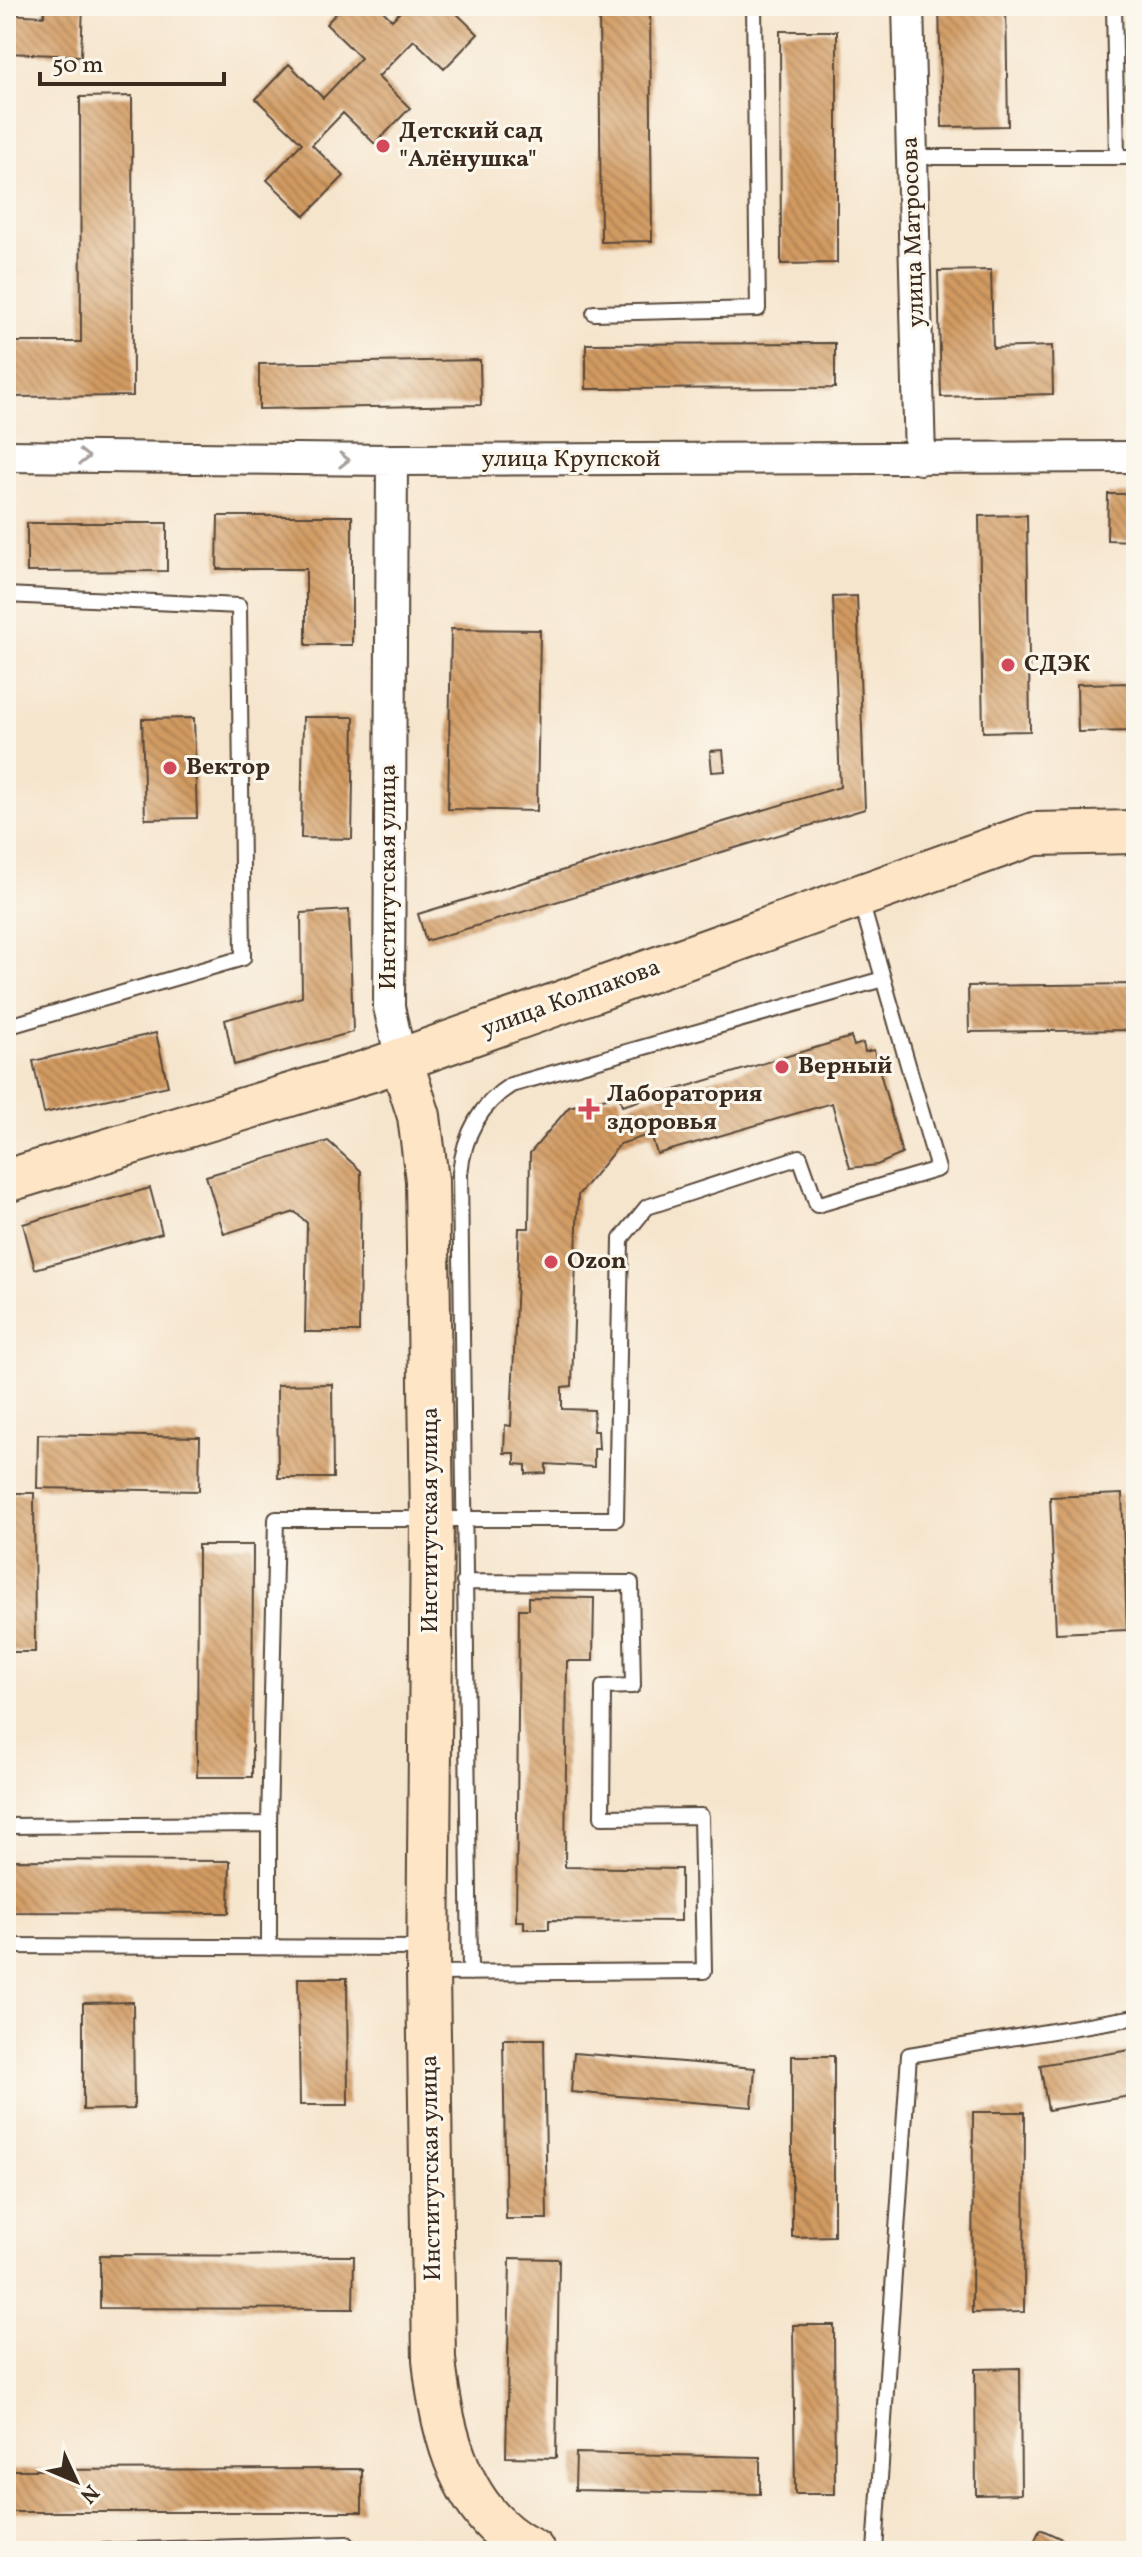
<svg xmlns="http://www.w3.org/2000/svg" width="1142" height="2557" font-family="Vollkorn,serif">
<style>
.building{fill:url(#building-back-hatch)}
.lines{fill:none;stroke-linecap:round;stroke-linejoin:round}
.lane-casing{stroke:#574638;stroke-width:18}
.street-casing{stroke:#574638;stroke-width:34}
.secondary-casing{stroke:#574638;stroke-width:46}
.lane{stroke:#fff;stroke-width:14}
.street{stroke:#fff;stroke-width:30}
.secondary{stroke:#fde5c5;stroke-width:42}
.oneway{stroke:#a79f9a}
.poi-dot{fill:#d1495b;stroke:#fbf7ec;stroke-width:3}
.labels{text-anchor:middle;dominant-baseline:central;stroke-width:6;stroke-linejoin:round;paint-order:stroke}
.poi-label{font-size:24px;font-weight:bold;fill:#3b2a1e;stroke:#fbf7ec;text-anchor:start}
.street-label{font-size:24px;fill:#3b2a1e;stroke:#fbf7ec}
</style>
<defs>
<pattern id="building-back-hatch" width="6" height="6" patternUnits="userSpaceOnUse" patternTransform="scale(2)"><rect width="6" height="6" fill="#d19a61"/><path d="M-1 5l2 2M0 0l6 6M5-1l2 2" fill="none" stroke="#ab7e4f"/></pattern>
</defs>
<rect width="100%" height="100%" fill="#fbf7ec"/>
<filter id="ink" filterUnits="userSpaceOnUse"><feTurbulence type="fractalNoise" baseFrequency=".0125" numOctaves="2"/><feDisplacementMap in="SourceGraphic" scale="16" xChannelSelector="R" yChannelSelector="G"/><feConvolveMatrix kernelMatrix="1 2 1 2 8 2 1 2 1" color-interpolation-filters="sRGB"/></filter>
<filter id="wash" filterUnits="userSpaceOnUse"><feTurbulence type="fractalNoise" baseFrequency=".006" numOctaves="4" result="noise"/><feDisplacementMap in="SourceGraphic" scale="32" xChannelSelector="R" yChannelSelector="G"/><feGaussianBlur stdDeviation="1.8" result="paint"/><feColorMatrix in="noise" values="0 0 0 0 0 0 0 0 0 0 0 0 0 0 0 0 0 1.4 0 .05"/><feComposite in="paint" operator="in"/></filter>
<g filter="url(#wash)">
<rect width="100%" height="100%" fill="#f6e5cd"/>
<g id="blocks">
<!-- building -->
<path class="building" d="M44 6H83L81 56 6 53V14L44 16Z
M343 6H378L392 20 406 6H449L478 34 444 69 414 40 378 77 410 108 375 144 343 113 312 145 344 176 305 216 267 180 302 143 256 99 289 64 323 98 361 58 326 24Z
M599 6H650L652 241 601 242Z
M939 6H1006L1008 126 942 127Z
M780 31H837V263L781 264Z
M132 96 133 396 6 397V342H81L80 97Z
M991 270 993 348 1052 346 1053 394 941 397 938 271Z
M835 343V388L586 389V344Z
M480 360 481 405 259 409V364Z
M1108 494H1136V541L1107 540Z
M1027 515 1030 731 983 732 979 516Z
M218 516H352V645H306V569H217Z
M27 523H167V571L27 572Z
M857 596 865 809 426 941 418 914 840 787 833 597Z
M451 629 540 630 537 811 448 809Z
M1136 683V731L1078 732 1077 684Z
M303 717H354L352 839 301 838Z
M194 718 197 818 145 819 142 719Z
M723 750 725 771 712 772 710 751Z
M349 910 353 1032 234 1065 225 1020 302 997 301 913Z
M1136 984V1030L969 1032 968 986Z
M156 1033 168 1086 44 1113 33 1061Z
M851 1037 854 1046 863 1043 865 1052 874 1050 902 1154 877 1165 850 1168 832 1103 657 1154 651 1134 620 1144 578 1195 572 1386 562 1387V1409L594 1410 593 1431H598L599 1449H594V1467L546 1464V1473L526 1474V1465L515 1464V1453H504L505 1425 511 1426 519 1228H529L530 1153 569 1107 619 1095 622 1106Z
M328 1141 361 1171 359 1332H305L307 1223 295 1212 224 1234 206 1176Z
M150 1188 162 1233 35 1269 23 1224Z
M332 1384 333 1478H278L277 1385Z
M38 1434 200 1437 199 1491 37 1488Z
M6 1493H34L35 1652H6Z
M1122 1494 1127 1630 1056 1633 1050 1497Z
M198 1545H253L252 1777H197Z
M529 1597 594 1598 593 1661H567L565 1867 681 1869V1921L549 1920V1929H524V1921H516L519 1609H529Z
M6 1860 230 1861 229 1913 6 1912Z
M298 1978H347L348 2105H300Z
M133 2002 134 2109 83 2110V2003Z
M503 2039H544L547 2219H506Z
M1136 2049V2095L1048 2110 1040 2065Z
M574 2053 755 2068 752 2107 571 2092Z
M792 2056H834V2236L792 2237Z
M973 2112H1025L1024 2312 972 2313Z
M100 2255 354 2256 353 2309 100 2308Z
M510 2258 559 2259 556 2458 506 2457Z
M793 2325H834L835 2494H795Z
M1020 2368 1021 2494 976 2495 975 2369Z
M576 2453 760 2457V2494L575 2490Z
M362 2469V2512H6V2470Z
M1040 2529 1088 2551H1030Z"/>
</g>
</g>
<g filter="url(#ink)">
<use href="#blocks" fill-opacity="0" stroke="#574638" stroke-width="2"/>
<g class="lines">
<!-- lane casing -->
<g class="lane-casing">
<path id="lane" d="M1114 6 1117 157
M912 157H1136
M594 313 758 309 754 6
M6 595 239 606 243 958 6 1027
M269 1824 276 1519H616L621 1239 647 1207 800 1157 817 1205 938 1169 860 898
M6 1826 269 1824V1948
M6 1946 425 1948
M433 1973 704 1971 701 1816 602 1817 603 1687 633 1686 631 1583 464 1582
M470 1973 460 1173C464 1136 479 1105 511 1085L883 979
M100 2551 347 2544
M875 2551 909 2055 1136 2017"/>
</g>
<!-- street casing -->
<g class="street-casing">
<path id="street" d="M908 6 920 459
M6 456 392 460 1136 457
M392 460 389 1007 401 1060"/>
</g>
<!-- secondary casing -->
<g class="secondary-casing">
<path id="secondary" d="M401 1060 419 1116 427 1180 432 1519 428 1973 434 2359C441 2432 461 2516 533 2551
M6 1181 369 1071 1034 834 1136 832"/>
</g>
<!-- lane -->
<use href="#lane" class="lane"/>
<!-- street -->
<use href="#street" class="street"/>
<!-- secondary -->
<use href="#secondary" class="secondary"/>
</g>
<!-- one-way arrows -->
<defs><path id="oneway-chevron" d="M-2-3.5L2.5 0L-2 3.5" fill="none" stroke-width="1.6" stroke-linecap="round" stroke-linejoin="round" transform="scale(2)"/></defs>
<g class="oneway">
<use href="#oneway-chevron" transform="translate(84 457) rotate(1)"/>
<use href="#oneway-chevron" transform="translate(344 460) rotate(1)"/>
</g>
</g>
<!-- markers -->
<g class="poi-dot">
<circle cx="383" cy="146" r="8"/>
<circle cx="1008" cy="665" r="8"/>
<circle cx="170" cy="768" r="8"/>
<circle cx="782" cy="1067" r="8"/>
<path d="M585 1097h8v8h8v8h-8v8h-8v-8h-8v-8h8z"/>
<circle cx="551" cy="1262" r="8"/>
</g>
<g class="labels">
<!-- poi labels -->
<g class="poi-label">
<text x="399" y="132">Детский сад<tspan x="399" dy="28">"Алёнушка"</tspan></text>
<text x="1024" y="665">СДЭК</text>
<text x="186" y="768">Вектор</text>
<text x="798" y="1067">Верный</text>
<text x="607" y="1095">Лаборатория<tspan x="607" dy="28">здоровья</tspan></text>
<text x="567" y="1262">Ozon</text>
</g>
<!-- street labels -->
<g class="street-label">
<text transform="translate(914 232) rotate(-92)">улица Матросова</text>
<text x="571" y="460">улица Крупской</text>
<text transform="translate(389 877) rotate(-90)">Институтская улица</text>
<text transform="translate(571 999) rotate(-20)">улица Колпакова</text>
<text transform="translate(431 1520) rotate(-90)">Институтская улица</text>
<text transform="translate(432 2168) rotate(-91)">Институтская улица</text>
</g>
</g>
<!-- margin -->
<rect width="1142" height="2557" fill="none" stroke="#fbf7ec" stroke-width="32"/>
<!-- north arrow -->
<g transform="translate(76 2481) rotate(134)" stroke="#fbf7ec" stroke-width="6" paint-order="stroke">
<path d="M0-6L14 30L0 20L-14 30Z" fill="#3b2a1e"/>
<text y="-12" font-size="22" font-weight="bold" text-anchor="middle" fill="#3b2a1e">N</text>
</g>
<!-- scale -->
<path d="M40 72v12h184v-12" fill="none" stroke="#3b2a1e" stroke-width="4"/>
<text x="52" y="72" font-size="24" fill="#3b2a1e" stroke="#fbf7ec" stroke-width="6" paint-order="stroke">50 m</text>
</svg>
